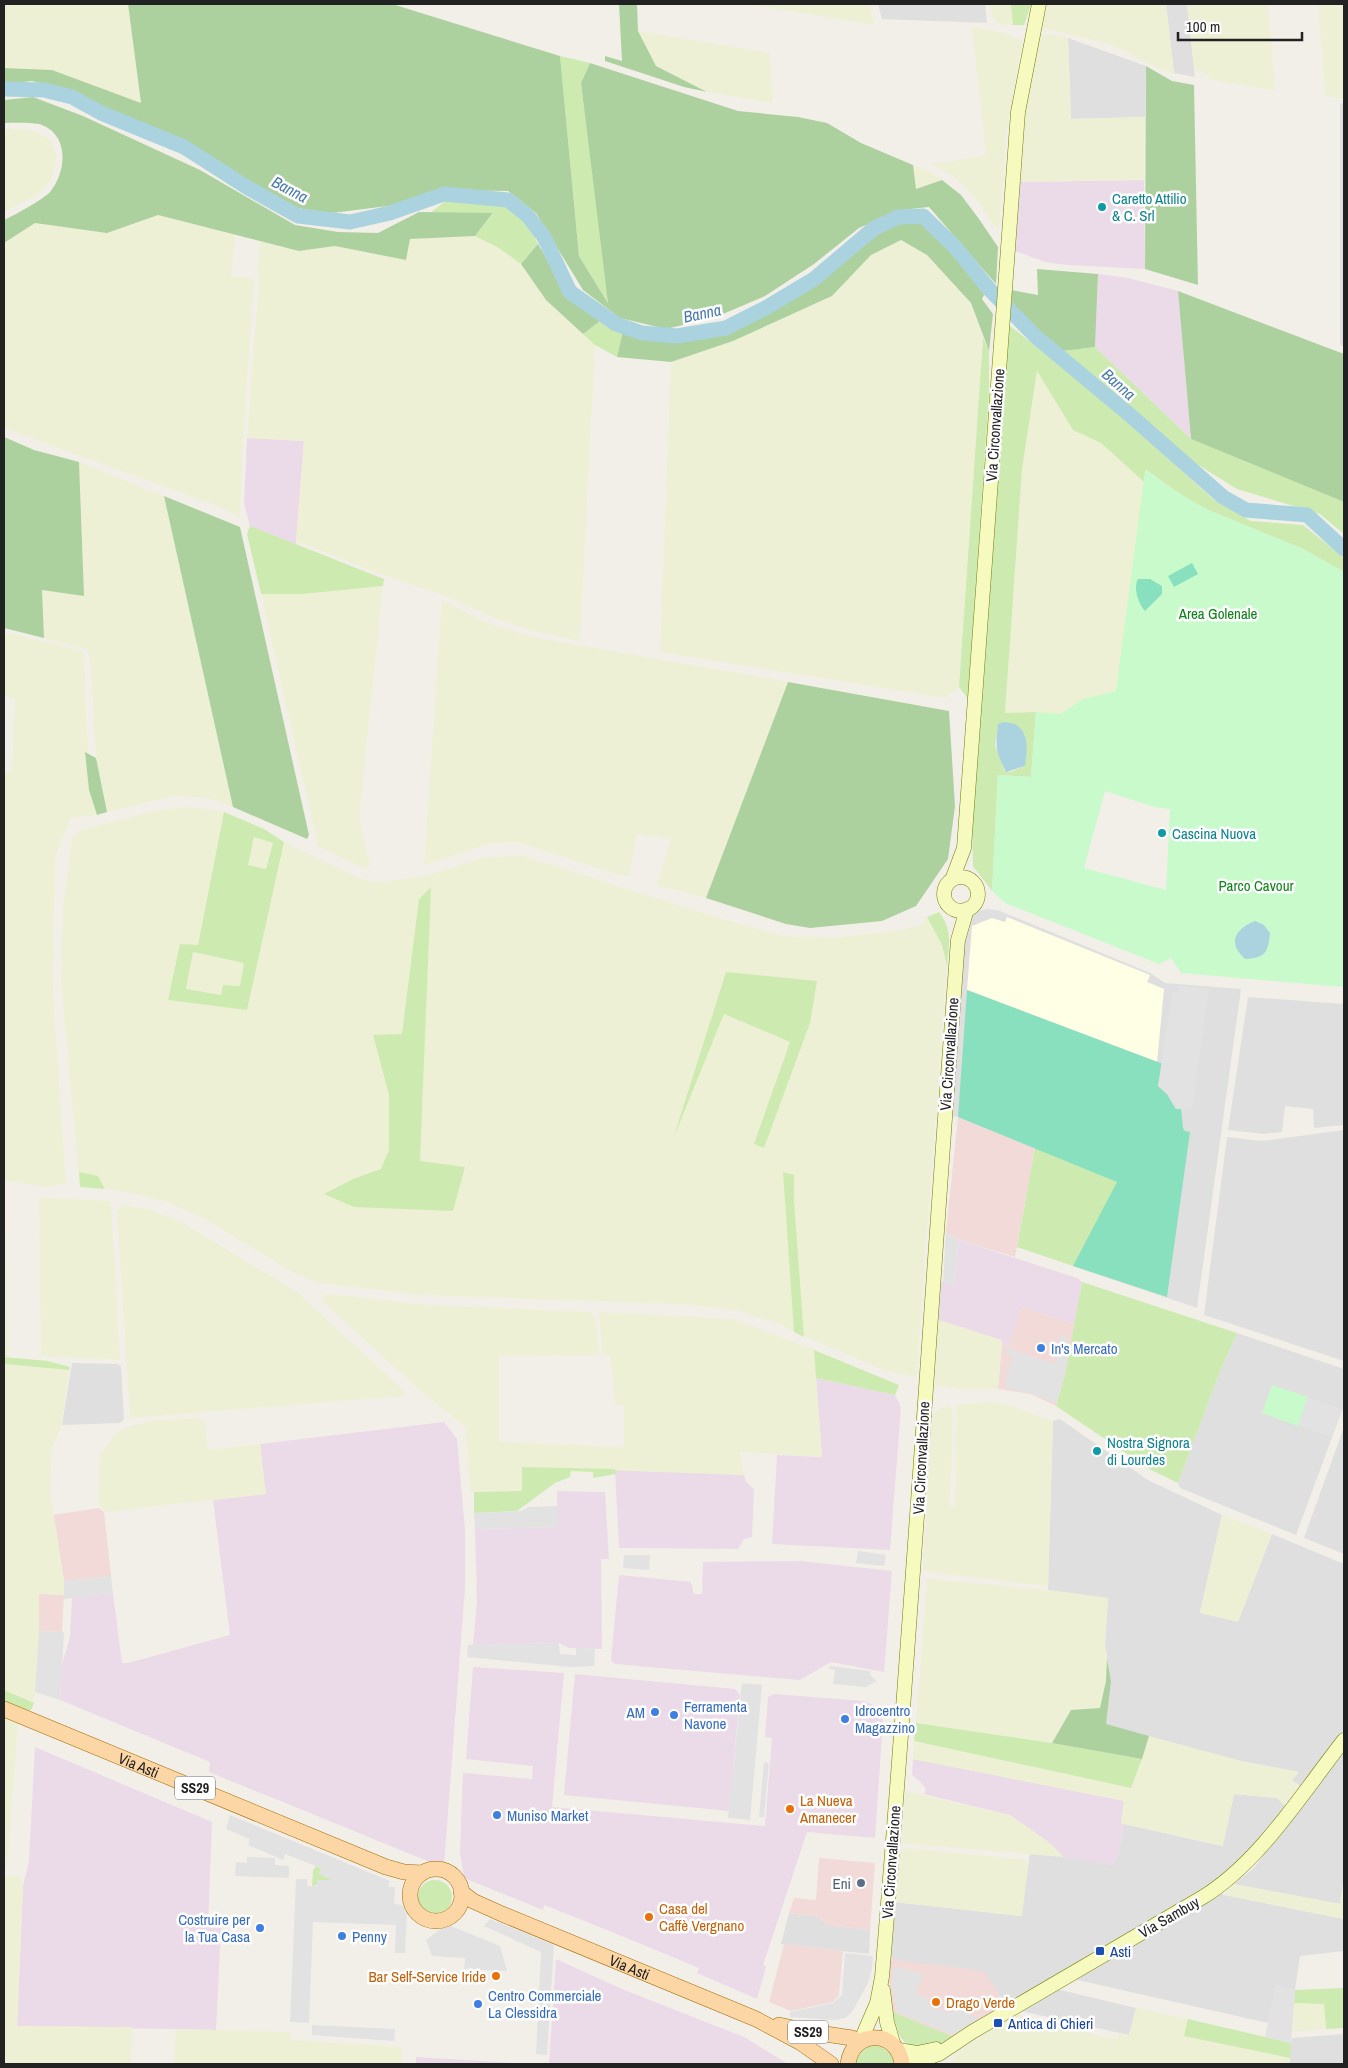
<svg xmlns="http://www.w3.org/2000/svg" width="1348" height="2068" font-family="'Archivo Narrow',sans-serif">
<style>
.residential{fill:#e0dfdf}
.commercial{fill:#f2dad9}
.industrial{fill:#ebdbe8}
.education{fill:#ffffe5}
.farmland{fill:#eef0d5}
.grass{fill:#cdebb0;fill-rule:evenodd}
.forest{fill:#add19e}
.park{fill:#c8facc;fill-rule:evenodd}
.pitch{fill:#88e0be}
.parking{fill:#e2e2e2}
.water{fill:#aad3df}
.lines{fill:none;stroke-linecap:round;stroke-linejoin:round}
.river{stroke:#aad3df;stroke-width:15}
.secondary-casing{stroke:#707d05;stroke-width:15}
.primary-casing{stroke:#a06b00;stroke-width:16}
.secondary{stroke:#f7fabf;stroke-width:14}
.primary{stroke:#fcd6a4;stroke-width:15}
.culture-dot{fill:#0f9aa8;stroke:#fff;stroke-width:2}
.shop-dot{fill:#3f7fe0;stroke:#fff;stroke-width:2}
.food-dot{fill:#e8710a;stroke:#fff;stroke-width:2}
.service-dot{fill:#5c6f8a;stroke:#fff;stroke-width:2}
.transit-dot{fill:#1a4fb4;stroke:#fff;stroke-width:2}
.labels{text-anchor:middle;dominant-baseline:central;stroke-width:5;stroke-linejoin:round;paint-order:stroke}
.shield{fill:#fff;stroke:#646464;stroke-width:1}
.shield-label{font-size:14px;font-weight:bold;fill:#222}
.culture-label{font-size:15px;fill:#0d838f;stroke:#fff;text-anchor:start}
.street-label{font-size:15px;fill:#222;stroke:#fff}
.park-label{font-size:15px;fill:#0c8416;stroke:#fff}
.shop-label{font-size:15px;fill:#366cbe;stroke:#fff;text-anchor:start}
.food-label{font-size:15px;fill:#c56008;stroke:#fff;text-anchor:start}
.service-label{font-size:15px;fill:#4e5e75;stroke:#fff;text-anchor:end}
.transit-label{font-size:15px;fill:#164399;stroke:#fff;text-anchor:start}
.water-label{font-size:16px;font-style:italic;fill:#4a7aab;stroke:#fff}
</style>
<rect width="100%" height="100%" fill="#f2efe9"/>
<!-- residential -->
<path class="residential" d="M878 4H985L987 23 882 19Z
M1166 4H1187L1195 77 1174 73Z
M1068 38 1146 66 1145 117 1071 119Z
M1340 103 1344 104V347L1340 344Z
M988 909 1000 911 1150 973 1165 983 1241 989 1197 1308 1073 1266 1117 1182 958 1117 952 1116 963 930 973 912Z
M1248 997 1344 1004V1125L1314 1128 1313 1109 1285 1106 1282 1132 1264 1134 1228 1130Z
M1344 1130V1361L1204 1315 1227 1137 1262 1141Z
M1237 1333 1344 1369V1405L1296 1535 1180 1488 1178 1483 1219 1374Z
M72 1363 118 1364 121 1367 124 1419 120 1423 62 1425Z
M1060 1419 1148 1480 1222 1515 1200 1612 1238 1621 1272 1534 1344 1564V1735L1302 1788 1292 1780 1298 1772 1241 1761 1105 1725 1111 1681 1105 1644 1108 1598 1048 1590 1053 1421Z
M1344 1427V1554L1304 1538Z
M1344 1749V1878L1340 1904 1234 1884 1254 1868Z
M1234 1794 1277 1798 1287 1808 1256 1846 1216 1884 1006 2005 891 1959 894 1902 1021 1916 1030 1853 1092 1860 1113 1865 1118 1855 1124 1824 1222 1846Z
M1220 1892 1224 1895 1344 1919V1951L1300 1956 1295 1990 1276 1986 1268 2023 1073 1979Z
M789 1913 819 1917 827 1925 870 1930 869 1954 781 1944Z
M1056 1989 1136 2008 1129 2035 1021 2011Z
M1344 2034V2064H1290V2048L1292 2038Z"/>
<!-- commercial -->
<path class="commercial" d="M958 1117 1035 1148 1015 1257 959 1240 946 1232Z
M1022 1307 1075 1324 1065 1375 1056 1406 1031 1394 998 1389 1002 1344 1008 1346Z
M99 1508 104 1512 111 1576 64 1581 53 1515Z
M39 1593 64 1595 62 1632 39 1631Z
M819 1858 875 1863 870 1930 827 1925 819 1917 789 1913 794 1898 816 1900Z
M784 1944 843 1951 839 1995 833 2002 791 2011 769 2002Z
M890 1959 984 1971 1006 2005 954 2037 893 2012 889 1983Z"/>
<!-- industrial -->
<path class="industrial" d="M1144 180 1145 269 1067 265 1045 262 1015 251 1019 182Z
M1098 274 1128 278 1178 291 1191 439 1095 347Z
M247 438 304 441 296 545 250 526 244 504Z
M959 1240 1077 1278 1082 1282 1075 1324 1022 1307 1008 1346 1002 1344 1001 1340 938 1320 939 1280 955 1285Z
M816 1378 895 1395 901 1408 890 1550 772 1544 777 1455 822 1457Z
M444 1422 457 1439 465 1531V1588L444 1865H437L209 1772 210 1762 60 1700 62 1664 70 1637 72 1598 113 1594 122 1663H128L230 1635 213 1500 265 1494 260 1444Z
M615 1469 744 1475 746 1482 754 1489 752 1537 744 1539 738 1549 619 1548Z
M557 1491 605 1492 609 1559H601L602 1649 569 1648 559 1643 473 1645 477 1602 475 1529 558 1527Z
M800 1561 892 1571 884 1672 831 1662 800 1680 615 1664 611 1660 619 1575 691 1582 694 1594H702L703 1562Z
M473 1667 564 1673 552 1807 765 1826 772 1738 765 1737 768 1697 774 1694 864 1701 873 1705 880 1712 883 1721 875 1838 807 1832 763 1965 766 1967 757 1999 697 1973 699 1968 607 1930 544 1905 543 1910 464 1878 460 1853 463 1773 532 1779 533 1766 466 1759Z
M575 1674 735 1689 740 1695 729 1811 564 1795Z
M35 1747 212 1822 208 1926 221 1928 216 2030 17 2026 23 1886 29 1861Z
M913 1759 1125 1801 1121 1823 1124 1824 1118 1855 1113 1865 1063 1857 1051 1844 1010 1815 924 1794 926 1789 920 1782 912 1775Z
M556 1959 622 1989 744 2037 788 2064H549Z
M416 2057 530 2064H416Z"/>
<!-- education -->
<path class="education" d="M1007 917 1150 975 1147 982 1164 989 1157 1062 967 990 972 926 992 918 1005 922Z"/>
<!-- farmland -->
<path class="farmland" d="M4 4H128L141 104 52 70 4 68Z
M746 4H870L871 13 875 25Z
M991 4H1011L1013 25H1000L992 16Z
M1048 4H1166L1174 73 1160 70 1121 49 1098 41 1041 28Z
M1187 4H1268L1275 90 1210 80 1208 75 1194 69Z
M1318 4H1344V99L1325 96Z
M972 27 1005 33 1023 41 1007 127 999 228 992 223 977 200 963 185 951 175 930 163H943L986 155Z
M638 31 770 53 773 103 707 92 656 66Z
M1050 34 1068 38 1071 119 1145 117 1144 180 1019 182 1022 126 1037 40 1041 35Z
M4 128 35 131 51 140 57 158 51 180 40 193 4 212Z
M913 165 930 172 942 180 915 189Z
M158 215 235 235 231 276 251 278 254 282 243 438 240 517 220 507 4 428V243L35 223 107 233Z
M475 236 499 248 521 264 546 300 595 345 580 641 529 630 495 618 445 596 370 570 296 541 304 441 247 438 259 279 257 272 260 241 299 251 335 246 405 260 410 239Z
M901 240 927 255 971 304 983 338 959 687 946 698 660 652 671 362 733 341 832 296 871 255Z
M1037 370 1073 430 1101 443 1144 482 1116 691 1083 699 1061 715 1036 712 1005 713 1022 469Z
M79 462 164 496 233 807 207 798 173 796 107 812 96 758 91 671 88 650 44 638 41 590 84 595Z
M383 586 359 818 370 865 365 869 318 846 261 594H303Z
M442 600 487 623 532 637 788 682 706 898 657 885 671 839 637 834 629 876 620 875 517 842 491 843 424 865Z
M4 632 78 650 84 654 88 754 85 753 89 790 97 815 70 818 55 858 53 994 66 1184 44 1187 4 1180V771L12 772 15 699 5 696 4 701Z
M188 807 224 812 198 945H180L169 1000 247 1010 284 842 359 878 376 883 425 876 483 858 520 855 728 921 783 936 835 938 901 930 921 925 927 917 942 945 947 966 916 1377 884 1370 794 1332 782 1325 736 1310 680 1304 422 1295 319 1283 294 1273 203 1218 164 1201 113 1189 80 1187 61 983 63 907 72 838 81 830 155 811Z
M254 837 274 843 267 869 247 865Z
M193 952 244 963 240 987 221 995 186 989Z
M4 1191 5 1192 8 1358 4 1357Z
M39 1197 111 1201 120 1360 41 1356Z
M123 1205 151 1210 183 1223 297 1292 402 1389 404 1396 130 1418 117 1211Z
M326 1294 429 1305 590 1312 592 1316 595 1317 599 1355 499 1356V1442L624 1447V1405L615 1404 610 1355H602L599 1312 733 1319 814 1350 822 1457 740 1452 744 1475 522 1467V1492H470L466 1430 461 1423 424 1394 322 1301Z
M938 1320 1002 1340 998 1389H962L935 1385Z
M4 1364 69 1370 62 1425 52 1448 50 1490 64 1581V1595L39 1594V1631L34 1703 4 1690Z
M987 1402 1012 1406 1053 1421 1048 1586 923 1571 932 1413 950 1405 953 1413 950 1507H955L957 1405Z
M196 1418 205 1422 208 1450 260 1444 266 1494 104 1512 98 1504 100 1455 117 1432 131 1426 154 1421Z
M1222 1515 1272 1534 1238 1622 1200 1613Z
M927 1579 1047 1590 1108 1598 1105 1644 1107 1658 1106 1681 1100 1708 1071 1710 1052 1743 916 1723Z
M4 1717 18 1723 7 1869H4Z
M1149 1736 1241 1761 1299 1772 1292 1780 1300 1786 1284 1805 1277 1798 1234 1794 1223 1846 1121 1823 1124 1801 913 1759 914 1741 1131 1788 1136 1776Z
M905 1791 1010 1815 1051 1844 1063 1857 901 1843Z
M908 1848 1026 1860 1028 1866 1022 1916 894 1902 898 1850Z
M4 1875 21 1877 23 1886 17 2026 132 2027 131 2064H4Z
M1344 1878V1919L1224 1895 1234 1884 1340 1904Z
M1294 2003 1324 2004 1326 2029 1293 2032Z
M1136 2008 1188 2019 1185 2036 1290 2058V2064H950L957 2052 1016 2014 1107 2038 1118 2039 1119 2034 1129 2035Z
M176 2029 290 2032V2040L402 2047 401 2064H174Z"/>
<!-- grass -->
<path class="grass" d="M1011 4H1031L1024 25H1013Z
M560 56 590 63 581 83 609 304 579 256Z
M447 200 504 203 528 223 538 244 521 264 499 248 475 236 493 214 430 213Z
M600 321 623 331 617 357 595 345 583 334Z
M1009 325 1105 402 1214 500 1251 521 1303 525 1344 558V572L1303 549 1208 510 1183 496 1146 470 1144 482 1101 443 1073 430 1037 371 1022 469 1005 713 1036 712 1031 777 998 775 992 891 973 866 972 822ZM1003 722 1024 733 1026 741 1025 766 1010 772 1004 770 995 745 998 725Z
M983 338 989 351V394L968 699 959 687Z
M1095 347 1191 439 1344 502V534L1320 514 1237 489 1195 463 1063 351Z
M250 526 384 579 383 586 303 594H261L247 534Z
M224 812 264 829 284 842 247 1010 168 1000 180 944 198 945ZM254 837 273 843 266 869 248 865ZM193 952 244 963 240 986 223 985 221 995 186 989Z
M431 887 420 1161 465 1167 453 1211 354 1207 324 1194 353 1179 381 1169 389 1150V1095L373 1035 402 1034 419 899Z
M939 912C953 930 949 944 947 966L942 945 927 917Z
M726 972 817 981 810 1023 764 1148 754 1144 790 1042 724 1014 673 1139Z
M1035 1148 1118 1182 1073 1266 1017 1247Z
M79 1172 98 1176 105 1189 80 1187Z
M783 1172 794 1175V1201L804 1337 794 1332Z
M1082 1282 1237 1333 1219 1374 1178 1483 1151 1470 1056 1406 1065 1375Z
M814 1350 899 1385 895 1395 816 1378Z
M4 1357 48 1361 70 1367 69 1370 4 1364Z
M522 1467 615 1469 616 1474 593 1478V1472L571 1471 570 1477 555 1483 517 1511 474 1513V1492L522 1491Z
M4 1690 34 1703 31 1710 23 1711 4 1703Z
M916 1723 1052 1743 1142 1759 1131 1788 914 1741Z
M316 1866 321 1869 319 1874 337 1876 370 1889 332 1887 333 1881 312 1886 313 1870Z
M418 1897a17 17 0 1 1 34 0a17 17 0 1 1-34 0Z
M1344 1988V2028L1326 2029 1324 2004 1294 2003 1295 1990Z
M893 2012 954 2037C918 2054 900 2055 893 2012Z
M1188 2019 1291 2043 1290 2058 1184 2036Z
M874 2045C887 2048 891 2052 896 2064H853L865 2047Z"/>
<!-- forest -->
<path class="forest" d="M128 4H392L560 56 579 256 608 303 581 83 590 63 738 111 798 117 827 123 861 143 913 165 916 189 942 180 961 195 979 219 998 247 996 284 929 207 901 210 859 228 814 264 765 296 716 317 666 329 620 318 583 290 536 213 508 191 441 190 396 205 332 213 296 208 246 184 184 142 101 107 67 90 32 81 4 84V68L52 70 141 103Z
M619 4H637L638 31 656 66 707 92 684 87 605 61V56L622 61Z
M1146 66 1172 81 1194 85 1198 285 1145 269Z
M33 97 83 116 200 170 295 225 338 232 378 233 419 212 493 213 475 236 410 239 406 260 335 246 299 251 158 215 107 233 35 223 4 243V220C13 216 44 199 50 192 66 173 70 136 42 125 34 122 14 123 4 123V100Z
M900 221 921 223 952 252 985 293 982 299 993 314 989 351 971 303 927 255 901 240 871 255 832 296 733 341 671 362 617 357 623 331 650 338 678 341 728 330 772 309 821 280 876 231Z
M538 244 567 294 600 321 583 334 546 300 521 264Z
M1037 269 1098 274 1095 347 1063 351 1013 310 1011 290 1038 295Z
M1178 291 1344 354V502L1191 439Z
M4 437 34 450 79 462 84 596 42 590 44 638 4 628Z
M164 496 240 527 309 835 307 839 233 807Z
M788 682 949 711 955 806 948 859 916 906 882 921 810 928 786 924 706 898Z
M85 752 96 758 107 812 97 815 89 790Z
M1107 1658 1111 1681 1106 1724 1149 1736 1142 1759 1052 1743 1071 1710 1100 1708 1106 1681Z"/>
<!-- park -->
<path class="park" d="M1145 470 1183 496 1208 510 1303 549 1344 572V987L1181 973 1171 958 1159 964 1005 903 992 891 998 775 1031 777 1036 712 1061 714 1083 699 1116 691ZM1105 791 1154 807 1170 809 1166 890 1084 868Z
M1272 1385 1308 1397 1298 1426 1262 1413Z"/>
<!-- pitch -->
<path class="pitch" d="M1192 563 1198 574 1174 587 1168 576Z
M1138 579H1150L1162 586V594L1145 611C1138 603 1133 588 1138 579Z
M967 990 1163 1064 1158 1086 1167 1094 1176 1109 1181 1108 1183 1128 1185 1131 1190 1132 1167 1297 1073 1266 1117 1182 958 1117Z"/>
<!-- parking -->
<path class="parking" d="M1179 986 1209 989 1192 1109H1176L1167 1094 1158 1086 1172 992H1178Z
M946 1232 959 1240 955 1285 943 1282Z
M1062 1333 1071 1346 1057 1403 1033 1394 1006 1388 1007 1374 1013 1356 1005 1353 1007 1348 1054 1364 1059 1352 1056 1348Z
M1308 1397 1341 1409 1331 1437 1298 1426Z
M558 1506V1527L475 1529 474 1513 522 1511 528 1507Z
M858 1551 886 1555 884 1566 856 1563Z
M624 1555H650L649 1570 623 1568Z
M111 1576 113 1594 64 1599V1581Z
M39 1631 64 1632 60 1700 35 1692Z
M559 1643 560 1654 576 1655V1648L595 1649 594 1666 570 1667 467 1657 468 1645Z
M830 1666 870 1671V1675L877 1681 866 1687 833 1684 835 1670 829 1669Z
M742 1683 762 1685 750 1820 728 1818Z
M764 1762 769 1763 764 1817H759Z
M230 1815 390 1881 388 1887H395L394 1904 402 1905 407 1913 405 1953H395L396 1925 313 1922 309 2023 290 2022 296 1879H307V1886H317V1880H332L319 1874 321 1869 316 1866 285 1854 283 1860 248 1845 250 1839 226 1829Z
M247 1857 275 1858V1865L289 1866V1878L235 1876 236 1862 247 1863Z
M490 1919 554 1945 547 2055 536 2054 541 1952 484 1926Z
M451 1926 500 1946 507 1971 464 1969 465 1958 432 1956 426 1940 442 1928Z
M845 1953 873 1956 872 1969 868 1983 852 2012 845 2018 836 2020 790 2017V2012L833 2003 842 1995Z
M893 1968H903L923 1975 916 1994 930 1999 928 2004 952 2014 954 2008 979 2019 954 2035 897 2012 892 1983Z
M1276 1986 1295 1990 1291 2043 1265 2037Z
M312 2025 395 2029 394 2041 312 2035Z"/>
<!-- water -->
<path class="water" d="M1003 722C1030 723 1028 746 1025 766L1006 772C996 752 995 748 998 724Z
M1255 921 1264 925 1270 933C1268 952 1266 958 1245 959 1227 943 1235 929 1255 921Z"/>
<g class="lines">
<!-- river -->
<path class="river" d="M4 89 44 90 72 97 101 113 184 147 248 188 298 216 350 222 390 213 444 194 508 200 528 216 544 237 570 292 616 324 642 333 677 336 726 328 769 306 814 279 873 229 898 217 923 216 955 247 990 290 1035 336 1131 416 1223 497 1246 510 1307 515 1344 549"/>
<!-- secondary casing -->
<g class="secondary-casing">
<path id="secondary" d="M944 894a17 17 0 1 1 34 0a17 17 0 1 1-34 0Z
M952 880 964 848 1018 112 1039 4
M883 1990 887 2022 894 2046
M863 2040 864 2033 877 2003 882 1977C911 1631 932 1285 958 940L967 909
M898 2050 917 2053 936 2049
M910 2064 939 2054 972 2032 1203 1897C1260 1862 1303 1792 1344 1740"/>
</g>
<!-- primary casing -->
<g class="primary-casing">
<g id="primary">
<path id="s1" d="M4 1709 386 1867 404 1872 422 1873"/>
<circle cx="436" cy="1895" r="26"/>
<path id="s2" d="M461 1892 473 1901 502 1914 756 2019 801 2043 831 2064"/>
<path d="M779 2025 812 2032 852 2038 860 2042"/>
<path d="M848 2064C852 2029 898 2029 902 2064"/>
</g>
</g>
<!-- secondary -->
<use href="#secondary" class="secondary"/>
<!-- primary -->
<use href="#primary" class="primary"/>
</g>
<!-- markers -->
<g class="culture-dot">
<circle cx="1102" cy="207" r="5"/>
<circle cx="1162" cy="833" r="5"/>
<circle cx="1097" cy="1451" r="5"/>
</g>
<g class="shop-dot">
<circle cx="1041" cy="1348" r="5"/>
<circle cx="655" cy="1712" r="5"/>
<circle cx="674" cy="1715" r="5"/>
<circle cx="845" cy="1719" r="5"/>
<circle cx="497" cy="1815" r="5"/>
<circle cx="260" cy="1928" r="5"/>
<circle cx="342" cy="1936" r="5"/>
<circle cx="478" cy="2004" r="5"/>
</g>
<g class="food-dot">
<circle cx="790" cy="1809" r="5"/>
<circle cx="649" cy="1917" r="5"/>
<circle cx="496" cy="1976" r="5"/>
<circle cx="936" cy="2002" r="5"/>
</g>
<circle class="service-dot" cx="861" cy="1883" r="5"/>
<g class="transit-dot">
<rect x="1095" y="1946" width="10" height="10" rx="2.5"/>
<rect x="993" y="2018" width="10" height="10" rx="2.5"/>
</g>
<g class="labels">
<!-- shield labels -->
<g class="shield">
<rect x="175" y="1776.5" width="40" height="23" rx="4"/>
<rect x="788" y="2020.5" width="40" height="23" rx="4"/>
</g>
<g class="shield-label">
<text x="195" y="1788">SS29</text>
<text x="808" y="2032">SS29</text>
</g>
<!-- culture labels -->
<g class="culture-label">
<text x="1112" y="198">Caretto Attilio<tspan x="1112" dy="17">&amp; C. Srl</tspan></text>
<text x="1172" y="833">Cascina Nuova</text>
<text x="1107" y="1442">Nostra Signora<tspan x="1107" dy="17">di Lourdes</tspan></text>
</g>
<!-- street labels -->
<g class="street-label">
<text transform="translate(995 425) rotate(-86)">Via Circonvallazione</text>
<text transform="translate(949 1054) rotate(-86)">Via Circonvallazione</text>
<text transform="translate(921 1458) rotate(-87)">Via Circonvallazione</text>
<text stroke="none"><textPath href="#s1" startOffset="146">Via Asti</textPath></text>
<text transform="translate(891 1862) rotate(-86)">Via Circonvallazione</text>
<text transform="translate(1169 1917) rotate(-30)">Via Sambuy</text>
<text stroke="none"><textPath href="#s2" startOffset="185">Via Asti</textPath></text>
</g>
<!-- park labels -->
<g class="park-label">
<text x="1218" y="613">Area Golenale</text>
<text x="1256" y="885">Parco Cavour</text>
</g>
<!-- shop labels -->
<g class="shop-label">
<text x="1051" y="1348">In's Mercato</text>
<text x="684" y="1706">Ferramenta<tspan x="684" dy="17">Navone</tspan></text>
<text x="855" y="1710">Idrocentro<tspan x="855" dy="17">Magazzino</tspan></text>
<text x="645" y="1712" text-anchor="end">AM</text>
<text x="507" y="1815">Muniso Market</text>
<text x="250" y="1919" text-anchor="end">Costruire per<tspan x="250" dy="17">la Tua Casa</tspan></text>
<text x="352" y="1936">Penny</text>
<text x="488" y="1995">Centro Commerciale<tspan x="488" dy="17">La Clessidra</tspan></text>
</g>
<!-- food labels -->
<g class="food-label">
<text x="800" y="1800">La Nueva<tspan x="800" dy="17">Amanecer</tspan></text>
<text x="659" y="1908">Casa del<tspan x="659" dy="17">Caffè Vergnano</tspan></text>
<text x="486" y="1976" text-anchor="end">Bar Self-Service Iride</text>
<text x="946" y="2002">Drago Verde</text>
</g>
<!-- service labels -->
<g class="service-label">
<text x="851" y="1883">Eni</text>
</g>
<!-- transit labels -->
<g class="transit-label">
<text x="1110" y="1951">Asti</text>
<text x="1008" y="2023">Antica di Chieri</text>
</g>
<!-- water labels -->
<g class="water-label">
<text transform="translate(290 189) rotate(28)">Banna</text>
<text transform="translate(702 313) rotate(-12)">Banna</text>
<text transform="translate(1119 384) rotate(41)">Banna</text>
</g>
</g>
<!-- border -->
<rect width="1348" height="2068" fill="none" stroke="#222222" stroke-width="10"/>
<!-- scale -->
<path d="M1178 32v8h124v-8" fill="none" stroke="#222222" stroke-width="2.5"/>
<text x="1186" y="32" font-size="15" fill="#222222" stroke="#ffffff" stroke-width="4" paint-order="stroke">100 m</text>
</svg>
